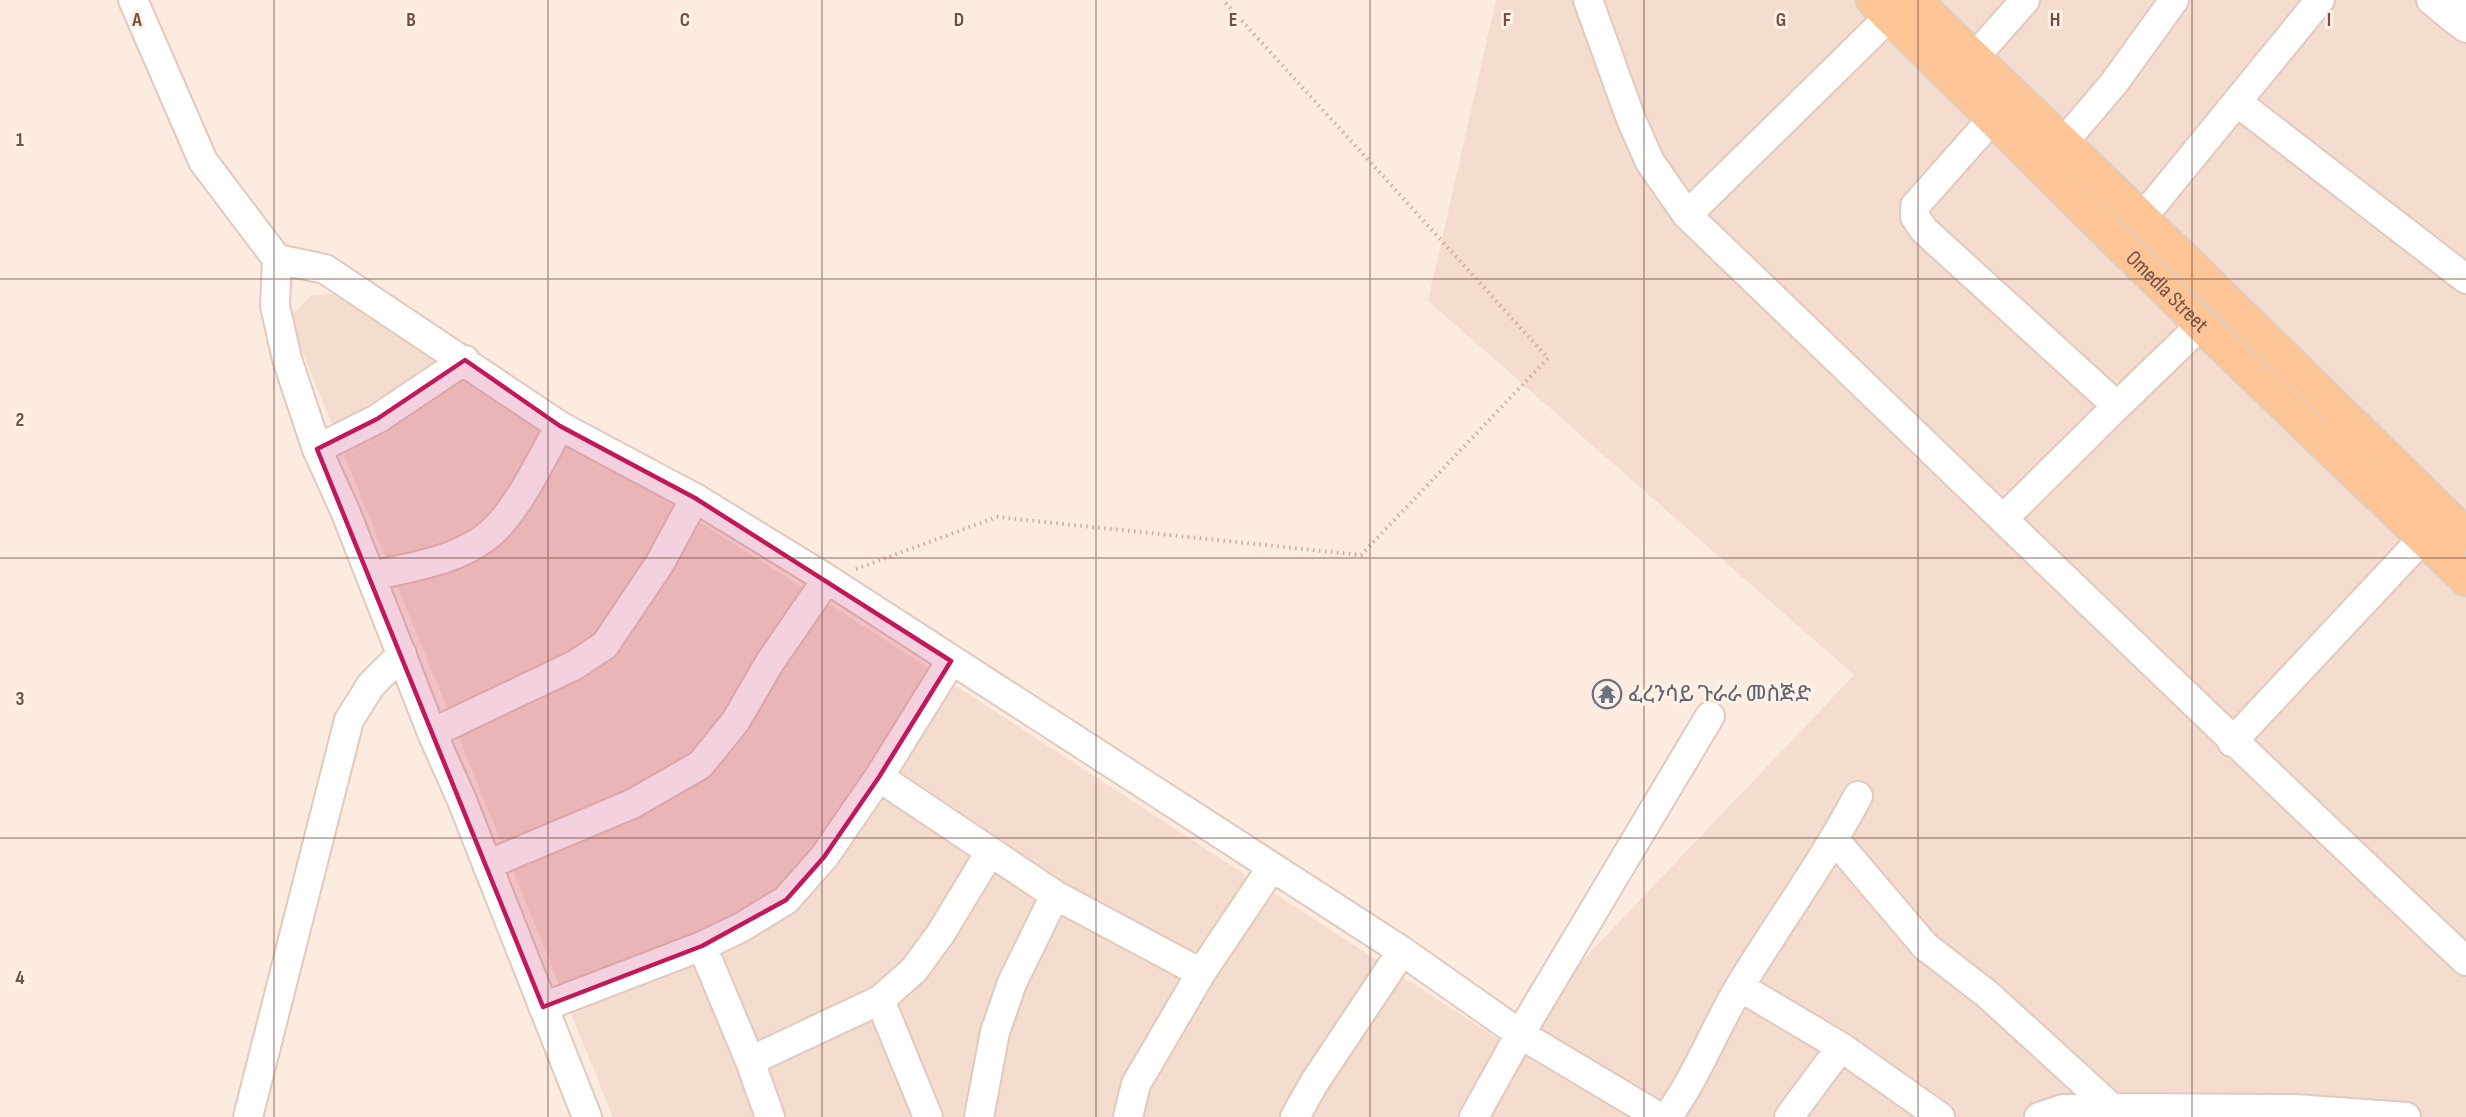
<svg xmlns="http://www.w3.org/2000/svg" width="2466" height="1117" font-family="'Sofia Sans Condensed','Noto Sans Ethiopic',sans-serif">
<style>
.residential{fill:#f4dcce}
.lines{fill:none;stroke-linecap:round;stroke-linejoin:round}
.minor-casing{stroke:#e2c9be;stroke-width:32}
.major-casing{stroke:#d8cecb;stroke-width:36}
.path{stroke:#d6a89a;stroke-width:4;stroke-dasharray:1.5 4.5;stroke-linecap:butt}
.minor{stroke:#fff;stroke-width:28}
.major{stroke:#fdc596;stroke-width:33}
.marked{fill:#c2185b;fill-opacity:0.2;stroke:#c2185b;stroke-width:4.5;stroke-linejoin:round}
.grid{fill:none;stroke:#734f47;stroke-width:1.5;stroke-opacity:0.55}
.labels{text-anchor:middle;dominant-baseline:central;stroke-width:6;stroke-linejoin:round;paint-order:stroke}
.street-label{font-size:22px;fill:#734f47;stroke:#fff1e6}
.worship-label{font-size:22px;fill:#5b616d;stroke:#fff1e6;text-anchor:start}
.grid-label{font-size:20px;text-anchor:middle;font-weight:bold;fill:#734f47;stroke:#fff1e6;stroke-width:6;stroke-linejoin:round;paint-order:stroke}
</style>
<rect width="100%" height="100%" fill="#fcecdf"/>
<!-- residential -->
<path class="residential" d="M1496 0H2466V1117H613L289 319 310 296 338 293 876 634 1504 1043 1854 675 1428 301Z"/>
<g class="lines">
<!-- minor casing -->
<g class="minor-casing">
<path id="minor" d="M133 0 203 161 277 259 325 269 560 426 695 498 827 579 1402 951 1520 1034 1659 1117
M1588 0 1631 119 1650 162 1687 215C1947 464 2204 715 2466 961
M2431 0 2454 19
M2466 4 2454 19 2466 28
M1973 59 2025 0
M2237 102 2466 279
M1992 119 1915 206V217L1924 230 2117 406 2201 325
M2063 143 2114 83 2174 0
M1687 215 1890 16
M2142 218 2320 0
M277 259 275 306 287 359 317 449 346 513 432 733 461 798 587 1117
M317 449 377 419 465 360
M2004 518 2117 406
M371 576C413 567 469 559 499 525 523 499 542 457 560 426
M432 733 575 665 605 645 660 563 695 498
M2232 742 2423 538
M879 777 1055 895 1201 973 1272 867
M1835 840 1925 946 1987 994 2112 1108 2063 1109 2039 1117
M487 865 632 804 700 765 735 722 770 662 827 579
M702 946 750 1061
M1740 987 1841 1047 1789 1117
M880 1000 928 1117
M543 1007 702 946 740 928 786 900 824 857 879 777 951 661
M1841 1047 1940 1117
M2112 1108 2295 1109 2406 1117
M248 1117 349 720 371 685 402 654
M770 1117 750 1061 880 1000 914 970 941 933 990 852
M979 1117 995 1032 1012 983 1055 895
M1128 1117 1136 1084 1201 973
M1295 1117 1314 1083 1402 951
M1474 1117 1520 1034 1710 716
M1667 1117C1697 1077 1714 1029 1740 986 1779 922 1823 862 1858 796"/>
</g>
<!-- major casing -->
<g class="major-casing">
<g id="major">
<path id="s1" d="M1873 0 2201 325 2466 579"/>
<path d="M1914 0 2142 218 2466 535"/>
</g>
</g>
<!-- path -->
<path class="path" d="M856 569 997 517 1361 555 1548 358 1223 0"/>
<!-- minor -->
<use href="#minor" class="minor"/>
<!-- major -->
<use href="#major" class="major"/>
</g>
<!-- marked area -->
<path class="marked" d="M465 360 560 426 695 498 951 661 879 777 824 857 786 900 702 946 543 1007 317 449 377 419Z"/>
<!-- grid -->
<path class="grid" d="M274 0V1117M548 0V1117M822 0V1117M1096 0V1117M1370 0V1117M1644 0V1117M1918 0V1117M2192 0V1117M0 279H2466M0 558H2466M0 838H2466"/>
<!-- icons -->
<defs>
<g id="temple-ring" transform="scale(1.5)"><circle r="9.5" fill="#fff1e6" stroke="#6b7280" stroke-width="1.5"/><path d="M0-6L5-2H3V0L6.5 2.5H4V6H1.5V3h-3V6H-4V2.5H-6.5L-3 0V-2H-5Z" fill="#6b7280"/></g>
</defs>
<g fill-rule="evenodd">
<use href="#temple-ring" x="1607" y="694"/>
</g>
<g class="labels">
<!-- street labels -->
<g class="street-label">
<text stroke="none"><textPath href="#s1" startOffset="414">Omedla Street</textPath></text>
</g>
<!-- worship labels -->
<g class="worship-label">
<text x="1628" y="694">ፈረንሳይ ጉራራ መስጅድ</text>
</g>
</g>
<g class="grid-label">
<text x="137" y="26">A</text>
<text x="411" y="26">B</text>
<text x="685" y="26">C</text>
<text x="959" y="26">D</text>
<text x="1233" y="26">E</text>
<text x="1507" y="26">F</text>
<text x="1781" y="26">G</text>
<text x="2055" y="26">H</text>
<text x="2329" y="26">I</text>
<text x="20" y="146">1</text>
<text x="20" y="426">2</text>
<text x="20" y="705">3</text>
<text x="20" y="984">4</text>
</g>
</svg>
